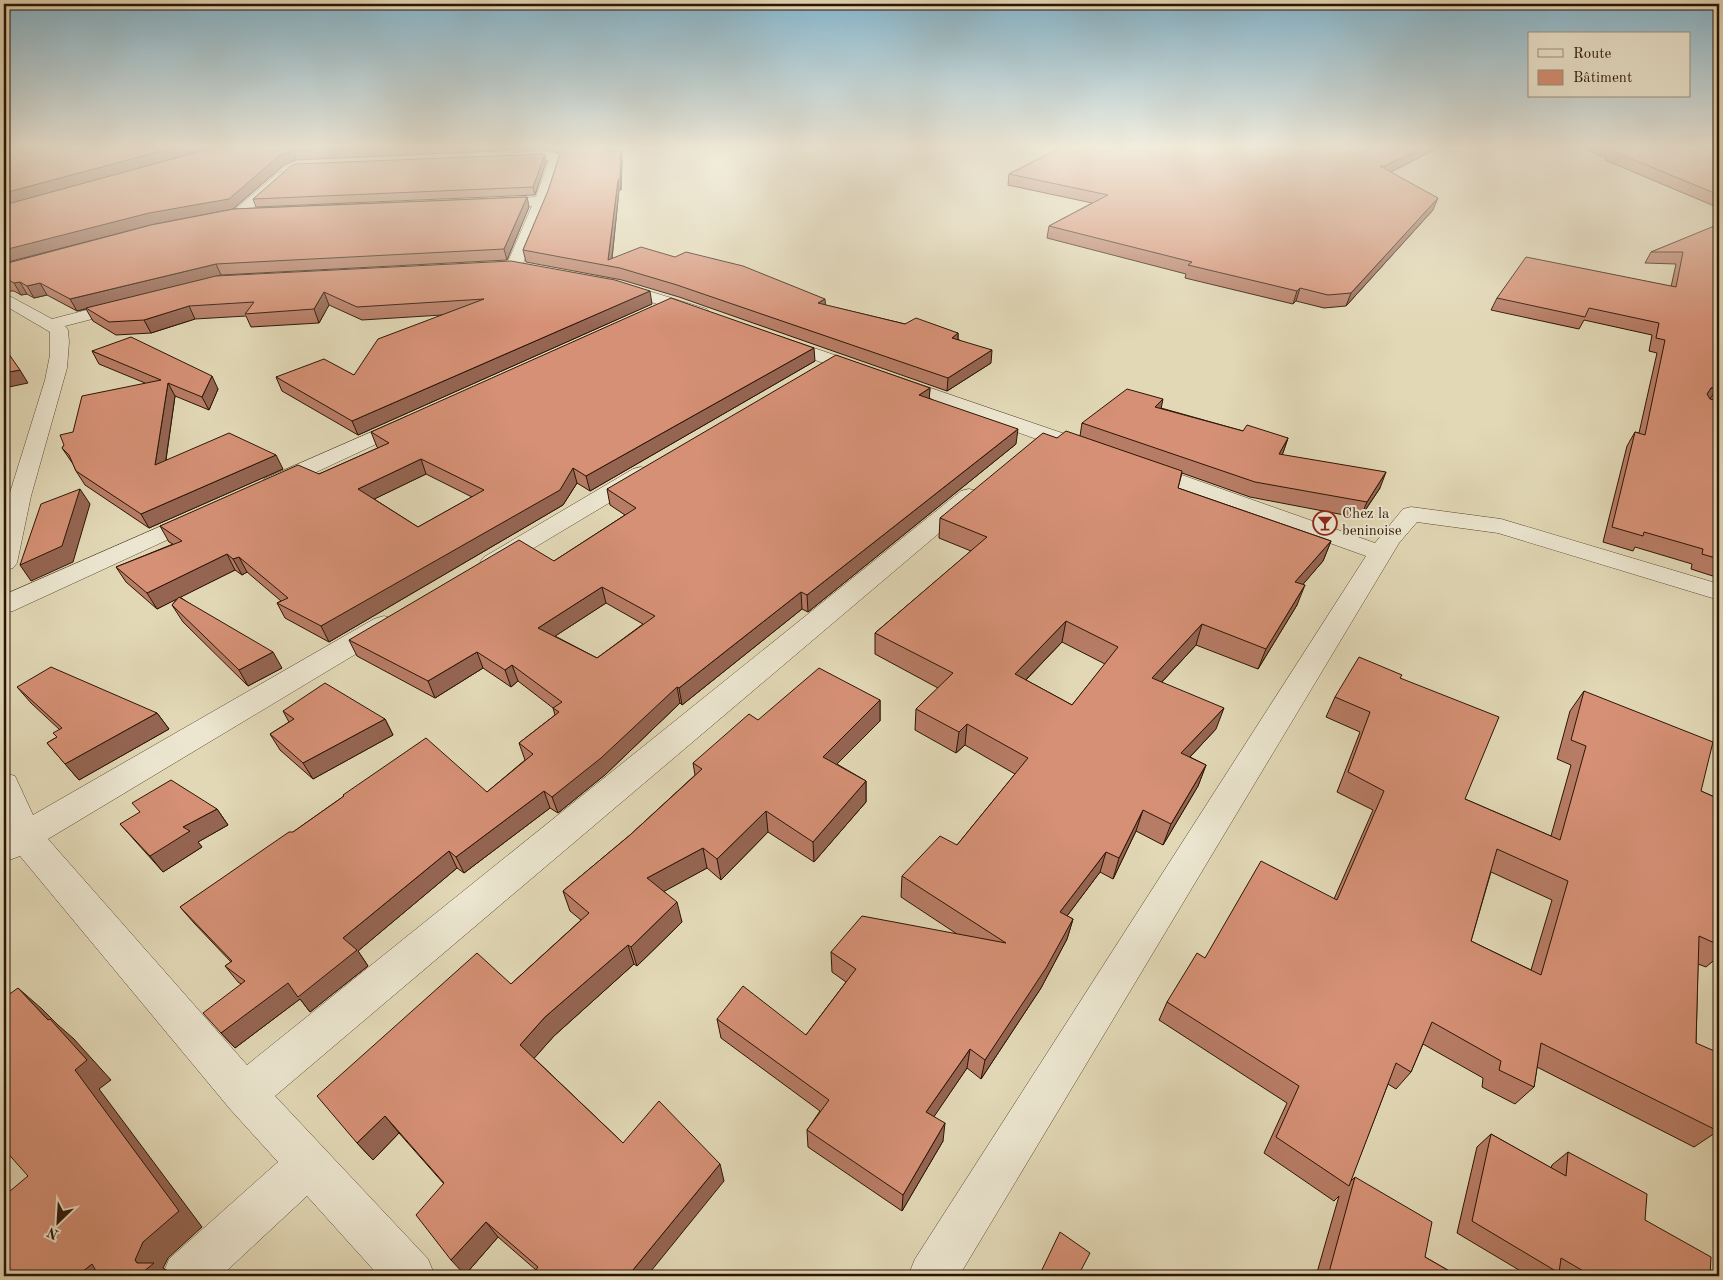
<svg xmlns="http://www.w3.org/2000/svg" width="1723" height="1280" font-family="'Old Standard TT',serif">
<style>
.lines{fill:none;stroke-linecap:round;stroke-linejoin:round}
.minor-casing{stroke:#5a4630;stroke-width:1}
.minor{fill:#ece6d0;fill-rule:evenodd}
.wall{fill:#b77c65;stroke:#2c1504;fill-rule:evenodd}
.shaded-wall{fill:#956552;stroke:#2c1504}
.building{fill:#d59075;stroke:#2c1504;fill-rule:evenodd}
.labels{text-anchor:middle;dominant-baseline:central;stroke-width:4;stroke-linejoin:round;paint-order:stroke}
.poi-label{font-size:15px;fill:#2c1504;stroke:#ece6d0;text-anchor:start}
</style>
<rect width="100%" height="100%" fill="#e2d8b6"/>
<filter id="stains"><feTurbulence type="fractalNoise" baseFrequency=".004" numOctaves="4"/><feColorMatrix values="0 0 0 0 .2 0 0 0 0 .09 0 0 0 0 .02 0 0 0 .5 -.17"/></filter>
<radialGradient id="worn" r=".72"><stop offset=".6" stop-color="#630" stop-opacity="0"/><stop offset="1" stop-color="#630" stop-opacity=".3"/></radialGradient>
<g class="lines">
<!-- minor casing -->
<g class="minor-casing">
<path id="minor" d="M547 151 560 155 562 158 548 201 522 266 520 269H508L506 266 532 206 491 208 484 204 491 200 536 197 549 160 509 161 503 157 509 153Z
M282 172 288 176 286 179 243 217H233L231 214 233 211 278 173Z
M616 281 707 309 710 313 707 317 701 318 610 289 608 286 610 283Z
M4 293 52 319 125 300 131 301 133 305 131 309 65 326 68 330 69 342 67 368 31 496 17 563 13 568 4 571V512L45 380 50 355V332L4 305Z
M779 336 1100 446 1103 451 1100 456 1092 457 1084 456 773 345 770 341 773 337Z
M408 416 415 418 418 422 415 426 280 489 272 491 264 489 261 484 264 479Z
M1145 462 1375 543 1403 509 1411 507 1501 519 1719 584V600L1498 533 1417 522 1399 543 959 1276H908L915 1259 1366 556 1137 474 1134 469 1137 464Z
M641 467 649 469 652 474 649 479 502 567 493 570 484 567 480 562 484 557 633 469Z
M969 489 977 491 980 496 977 501 275 1096 428 1259 435 1276H379L307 1196 221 1276H162L169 1259 278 1162 230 1109 20 856 4 862V831L5 830 4 826V773L15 776 33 815 374 619 384 616 394 619 398 625 394 631 48 839 247 1065 961 491Z
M198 510 206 512 210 517 206 522 13 611 4 613V595Z"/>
</g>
<!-- minor -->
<use href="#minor" class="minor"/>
</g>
<!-- wall -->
<path class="wall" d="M216 147H612L611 151 622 161 621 190H619L612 259 825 305 905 324 958 333V339L991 363 947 391 679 297 622 280 526 262 523 250 548 191 560 153 540 149 296 160 284 165 233 209 527 197 529 207 507 260 221 275 216 276 652 304 358 435 282 391 276 377 354 375 442 315 362 320 329 305 319 323 251 327 246 316 195 319 151 333 116 335 93 321 86 309 77 311 47 295 34 298 27 294 21 295 14 291H4V292V264Z
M1062 147H1440L1391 172 1433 210 1346 306 1324 308 1296 301 1293 304 1185 278 1186 274 1047 238 1049 226 1092 203 1008 185 1009 174Z
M1582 147H1719V208L1605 160 1606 158Z
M546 162 535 195 256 207 253 199Z
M1719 221V578L1691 569 1692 564 1635 547 1633 551 1603 542 1627 446 1635 432 1639 433 1657 353 1649 351 1652 335 1584 320 1579 329 1491 310 1497 298 1671 287 1676 264 1645 263 1651 252 1716 226Z
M92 351 218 389 209 410 175 396 166 460 283 469 149 528 85 485 76 471 73 464 62 448 73 432 145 383 99 364Z
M815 361 590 491 577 483 563 505 329 642 285 618 277 603 281 601 247 572 242 575 235 570 180 597 282 668 248 686 183 622 172 605 178 598 157 609 126 582 116 567 173 544 169 542 160 526 319 474 378 448 377 447 371 432ZM426 474 472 497 418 527 374 499Z
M930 388 929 398 1016 444 808 612 802 609 682 705 680 703 606 774 558 813 550 808 464 873 457 868 358 951 368 966 310 1012 300 999 235 1048 221 1033 241 984 238 982 225 966 231 962 194 923 180 907 293 832 344 796 343 795 487 792 525 760 519 743 555 715 553 708 518 681 511 687 483 668 435 698 357 656 349 640 554 561 625 515 610 505 607 489ZM606 603 643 624 597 658 555 636Z
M1161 408 1243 431 1288 438 1282 455 1380 488 1360 518 1250 497 1182 473 1178 488 1331 541 1323 561 1303 584 1297 605 1258 669 1196 645 1162 682 1216 729 1190 757 1206 765 1198 786 1163 845 1136 831 1113 879 1100 872 1067 916 1073 919 1067 939 1041 988 981 1079 967 1068 934 1116 943 1141 902 1211 808 1147 807 1130 820 1111 721 1038 717 1019 806 1035 846 982 832 972 831 952 957 934 901 897 902 876 957 845 1015 774 965 745 956 753 915 730 916 709 938 688 875 654V633L971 551 939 538 940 518 1057 438 1080 436 1082 423ZM1062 642 1105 664 1072 705 1026 680Z
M1400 678 1465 799 1551 836 1571 765 1557 759 1570 711 1584 691 1701 791 1719 799V956L1706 967 1698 964 1696 1043 1718 1131 1694 1147 1537 1067 1534 1087 1515 1104 1482 1087 1483 1078 1423 1044 1411 1072 1396 1089 1388 1084 1350 1182 1355 1177 1425 1257 1458 1276H1316L1339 1196 1334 1201 1264 1153 1287 1103 1159 1020 1167 1002 1205 958 1334 899 1373 810 1337 792 1360 732 1326 717 1335 697ZM1491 872 1552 900 1531 970 1471 941Z
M17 687 157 713 169 729 79 780 47 743 57 737 60 730 31 703Z
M880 700V721L837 764 866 781V802L814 862 768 832 721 880 707 868 664 891 682 922 637 966 634 964 554 1036 534 1058 623 1143 724 1181 536 1270 498 1237 465 1275 444 1184 399 1133 373 1160 357 1143 511 984 581 920 570 911 563 891 630 835 695 775 693 763 758 720Z
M283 711 385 719 393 735 313 779 280 750 270 734 289 722Z
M217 809 228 825 198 842 202 847 163 872 120 824Z
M1491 1134 1551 1168 1552 1165 1568 1152 1645 1220 1710 1276H1529L1457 1233 1477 1147Z"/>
<!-- shaded-wall -->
<path class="shaded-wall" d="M176 147H215L4 206V193Z
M607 147H612L607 161 606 151Z
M1423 147H1440L1381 177 1385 166Z
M293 151 296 160 284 165 233 209 155 224 4 263V250Z
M621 151 622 161 621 190 620 179Z
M545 154 546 162 535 195 533 187Z
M618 180 619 190 611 267 608 260Z
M527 197 529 207 507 260 504 249Z
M1438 198 1433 210 1346 306 1351 293Z
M216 264 221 275 77 311 70 299Z
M20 282 27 294 21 295 14 283Z
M40 283 47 295 34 298 27 286Z
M1300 288 1296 301 1293 304 1297 291Z
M650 291 652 304 358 435 352 421Z
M324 292 329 305 319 323 314 309Z
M825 299 826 311 818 303Z
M189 306 195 319 151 333 144 320Z
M958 333V346L952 338Z
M814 348 815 361 590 491 586 476Z
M992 350 991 363 947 391 948 378Z
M20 370 28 383 9 387 4 397V373Z
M212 376 218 389 209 410 202 397Z
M168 383 175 396 163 479 155 465Z
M1719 386 1710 399 1698 407 1711 388Z
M930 388 929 402 919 395Z
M1163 399 1160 414 1155 407Z
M1018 429 1016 444 808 612 807 595Z
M1288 438 1283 453 1274 469 1279 454Z
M276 455 283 469 149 528 141 514Z
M421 459 426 474 364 504 358 489Z
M573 468 577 483 563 505 329 642 321 626Z
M1386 472 1380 488 1360 518 1367 502Z
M80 489 90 504 73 562 31 581 20 565Z
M1331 541 1323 561 1287 603 1295 582Z
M227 554 235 570 157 609 147 593Z
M239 557 247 572 242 575 233 559Z
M1305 585 1297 605 1258 669 1266 649Z
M602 587 606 603 543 644 538 628Z
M801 592 802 609 682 705 679 688Z
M1066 621 1062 642 1011 695 1015 674Z
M1202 624 1196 645 1146 699 1152 678Z
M273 652 282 668 248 686 239 670Z
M477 652 483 668 435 698 428 681Z
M512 665 518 681 511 687 505 670Z
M677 687 680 703 606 774 558 813 552 797Z
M880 700V721L824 777 823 757Z
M1224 708 1216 729 1174 774 1181 753Z
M157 713 169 729 79 780 65 764Z
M385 719 393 735 313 779 303 763Z
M967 724 965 745 956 753 959 732Z
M1206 765 1198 786 1163 845 1171 824Z
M866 781V802L814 862 813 842Z
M544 791 550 808 464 873 456 857Z
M217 809 228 825 198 842 202 847 163 872 150 856 183 827Z
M1143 810 1136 831 1113 879 1119 858Z
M766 811 768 832 721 880 717 859Z
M703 848 707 868 652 898 647 878Z
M449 851 457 868 358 951 368 966 310 1012 300 999 235 1048 221 1033 343 938Z
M1106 852 1100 872 1055 932 1060 912Z
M677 902 682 922 637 966 631 947Z
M1073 919 1067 939 1041 988 981 1079 985 1060Z
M628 945 634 964 554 1036 530 1063 520 1045 545 1017Z
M18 988 42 1009 58 1025 74 1039 111 1080 99 1089 202 1227 168 1258 163 1268 176 1276H138L137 1263 135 1260 75 1070 48 1020Z
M970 1049 967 1068 925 1130 926 1112Z
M385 1116 399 1133 373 1160 357 1143Z
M945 1123 943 1141 902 1211 903 1195Z
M720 1164 724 1181 647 1276H628Z
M486 1222 498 1237 465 1275 451 1260Z
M92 1264 112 1276H77Z"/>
<!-- building -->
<path class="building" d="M4 147H176L4 193Z
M216 147H369L293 151 280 155 229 199 149 213 4 250V205Z
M561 147H607L606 151H621L620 179 618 180 608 260 641 247 675 257 686 252 743 266 825 299 818 303 905 324 916 318 958 333 952 338 992 350 948 378 677 285 620 268 523 250 548 191 562 149Z
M1062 147H1423L1385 166H1380L1438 198 1351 293 1328 295 1300 288 1297 291 1188 265 1192 262 1049 226 1108 195 1009 174Z
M1608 147H1719V195L1610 150V148Z
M545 154 533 187 253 199 291 166 296 164Z
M527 197 504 249 216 264 70 299 40 283 27 286 20 282 14 283 7 279H4V264L151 225 234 209Z
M1719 224V386L1711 388 1707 394 1710 399 1719 401V559L1702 554 1703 549 1644 532 1643 536 1612 527 1635 432 1645 435 1665 340 1656 338 1659 323 1589 308 1585 317 1497 298 1526 257 1676 287 1683 252H1651Z
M511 261 615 280 650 291 352 421 276 377 324 359 354 375 378 339 484 299 357 307 324 292 314 309 245 314 254 302 189 306 144 320 109 322 86 308 216 276Z
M671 298 814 348 586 476 573 468 560 490 321 626 277 603 288 598 239 557 233 559 227 554 147 593 116 567 182 541 160 526 298 465 319 474 389 443 371 432ZM421 459 484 490 418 527 358 489Z
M131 337 212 376 202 397 168 383 155 465 229 433 276 455 141 514 76 471 69 455 62 448 64 445 60 435 73 432 82 396 161 380 92 351Z
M4 347 20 370 4 373Z
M836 355 930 388 919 395 1018 429 807 595 801 592 679 688 677 687 601 758 552 797 544 791 456 857 449 851 343 938 357 950 298 997 288 983 221 1033 203 1013 245 981 225 966 232 961 180 907 289 832H293L344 796 343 795 426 738 487 792 533 754 519 743 559 712 553 708 562 702 512 665 505 670 477 652 428 681 349 640 519 540 554 561 636 508 607 489ZM602 587 655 616 597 658 538 628Z
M1127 389 1163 399 1155 407 1243 431 1247 425 1288 438 1279 454 1386 472 1367 502 1255 482 1082 423Z
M1066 431 1182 471 1178 488 1331 541 1295 582 1305 585 1266 649 1202 624 1152 678 1224 708 1181 753 1206 765 1171 824 1143 810 1119 858 1106 852 1060 912 1073 919 1046 968 985 1060 970 1049 926 1112 945 1123 903 1195 807 1130 829 1100 717 1019 743 986 806 1035 856 969 831 952 862 916 1006 943 902 876 940 836 957 845 1028 758 967 724 959 732 916 709 953 673 875 633 987 537 940 518 1043 433 1057 438ZM1066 621 1118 647 1072 705 1015 674Z
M80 489 62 546 20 565 41 504Z
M179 597 273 652 239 670 172 605Z
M1359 657 1402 675 1400 678 1499 717 1465 799 1560 840 1586 746 1571 740 1584 691 1713 742 1701 791 1719 799V945L1699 936 1696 1043 1719 1053 1718 1131 1541 1043 1534 1087 1499 1070 1501 1061 1432 1022 1411 1072 1396 1063 1349 1186 1276 1137 1299 1086 1167 1002 1197 953 1205 958 1261 861 1337 900 1384 791 1348 772 1370 712 1335 697ZM1497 849 1568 881 1541 975 1471 941Z
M51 667 157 713 65 764 47 743 57 737 53 733 62 728 17 687Z
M819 668 880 700 823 757 866 781 813 842 766 811 717 859 703 848 647 878 677 902 631 947 628 945 545 1017 520 1045 623 1143 659 1101 720 1164 628 1276H531L538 1267 486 1222 451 1260 416 1215 444 1183 385 1116 357 1143 317 1096 477 953 511 984 589 913 563 891 630 835 702 769 693 763 749 714 758 720Z
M325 683 385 719 303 763 270 734 294 719 283 711Z
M171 780 217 809 183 827 190 831 150 856 120 824 140 812 132 803Z
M18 988 48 1020 50 1019 87 1060 75 1070 179 1211 143 1242 135 1260 137 1263H154L138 1276H99L92 1264 77 1276H4V1196L28 1176 4 1149V998Z
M1491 1134 1566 1176 1568 1152 1647 1194 1645 1220 1711 1257 1710 1276H1592L1561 1258 1559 1273 1472 1221Z
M1355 1177 1432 1222 1425 1257 1458 1276H1328Z
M1060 1232 1090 1253 1078 1276H1039Z
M732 1270 739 1276H727Z"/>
<!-- sky -->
<linearGradient id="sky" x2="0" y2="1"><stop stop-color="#87b7ce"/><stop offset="0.45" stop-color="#f2edde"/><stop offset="1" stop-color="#f2edde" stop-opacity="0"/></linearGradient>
<rect width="1723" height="326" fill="url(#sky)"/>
<!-- icons -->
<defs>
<g id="bar-ring" transform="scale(1.25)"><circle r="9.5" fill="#ece6d0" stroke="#8f2418" stroke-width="1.5"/><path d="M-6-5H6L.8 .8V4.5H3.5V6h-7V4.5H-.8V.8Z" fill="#8f2418"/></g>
</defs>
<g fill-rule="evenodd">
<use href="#bar-ring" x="1325" y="523"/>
</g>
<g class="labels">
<!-- poi labels -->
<g class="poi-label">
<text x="1342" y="514">Chez la<tspan x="1342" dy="17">beninoise</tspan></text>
</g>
</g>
<!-- margin -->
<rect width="1723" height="1280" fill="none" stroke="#e2d8b6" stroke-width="20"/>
<rect x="5" y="5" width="1713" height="1270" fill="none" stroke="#2c1504" stroke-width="2.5"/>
<rect x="10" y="10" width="1703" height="1260" fill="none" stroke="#2c1504"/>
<!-- legend -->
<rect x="1528" y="32" width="162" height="65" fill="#ece6d0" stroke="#9f927e"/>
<rect x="1538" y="49" width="25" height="8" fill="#ece6d0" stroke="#9f927e"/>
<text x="1573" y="58" font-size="15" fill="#2c1504">Route</text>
<rect x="1538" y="70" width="25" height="15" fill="#d59075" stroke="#9f927e"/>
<text x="1573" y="82" font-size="15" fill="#2c1504">Bâtiment</text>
<!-- north arrow -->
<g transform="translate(58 1222) rotate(205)" stroke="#ece6d0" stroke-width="4" paint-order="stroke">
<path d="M0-4L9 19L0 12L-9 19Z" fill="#2c1504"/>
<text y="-8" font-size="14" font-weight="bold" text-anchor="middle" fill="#2c1504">N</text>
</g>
<rect width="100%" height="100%" filter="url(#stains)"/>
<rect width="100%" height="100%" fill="url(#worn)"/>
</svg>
